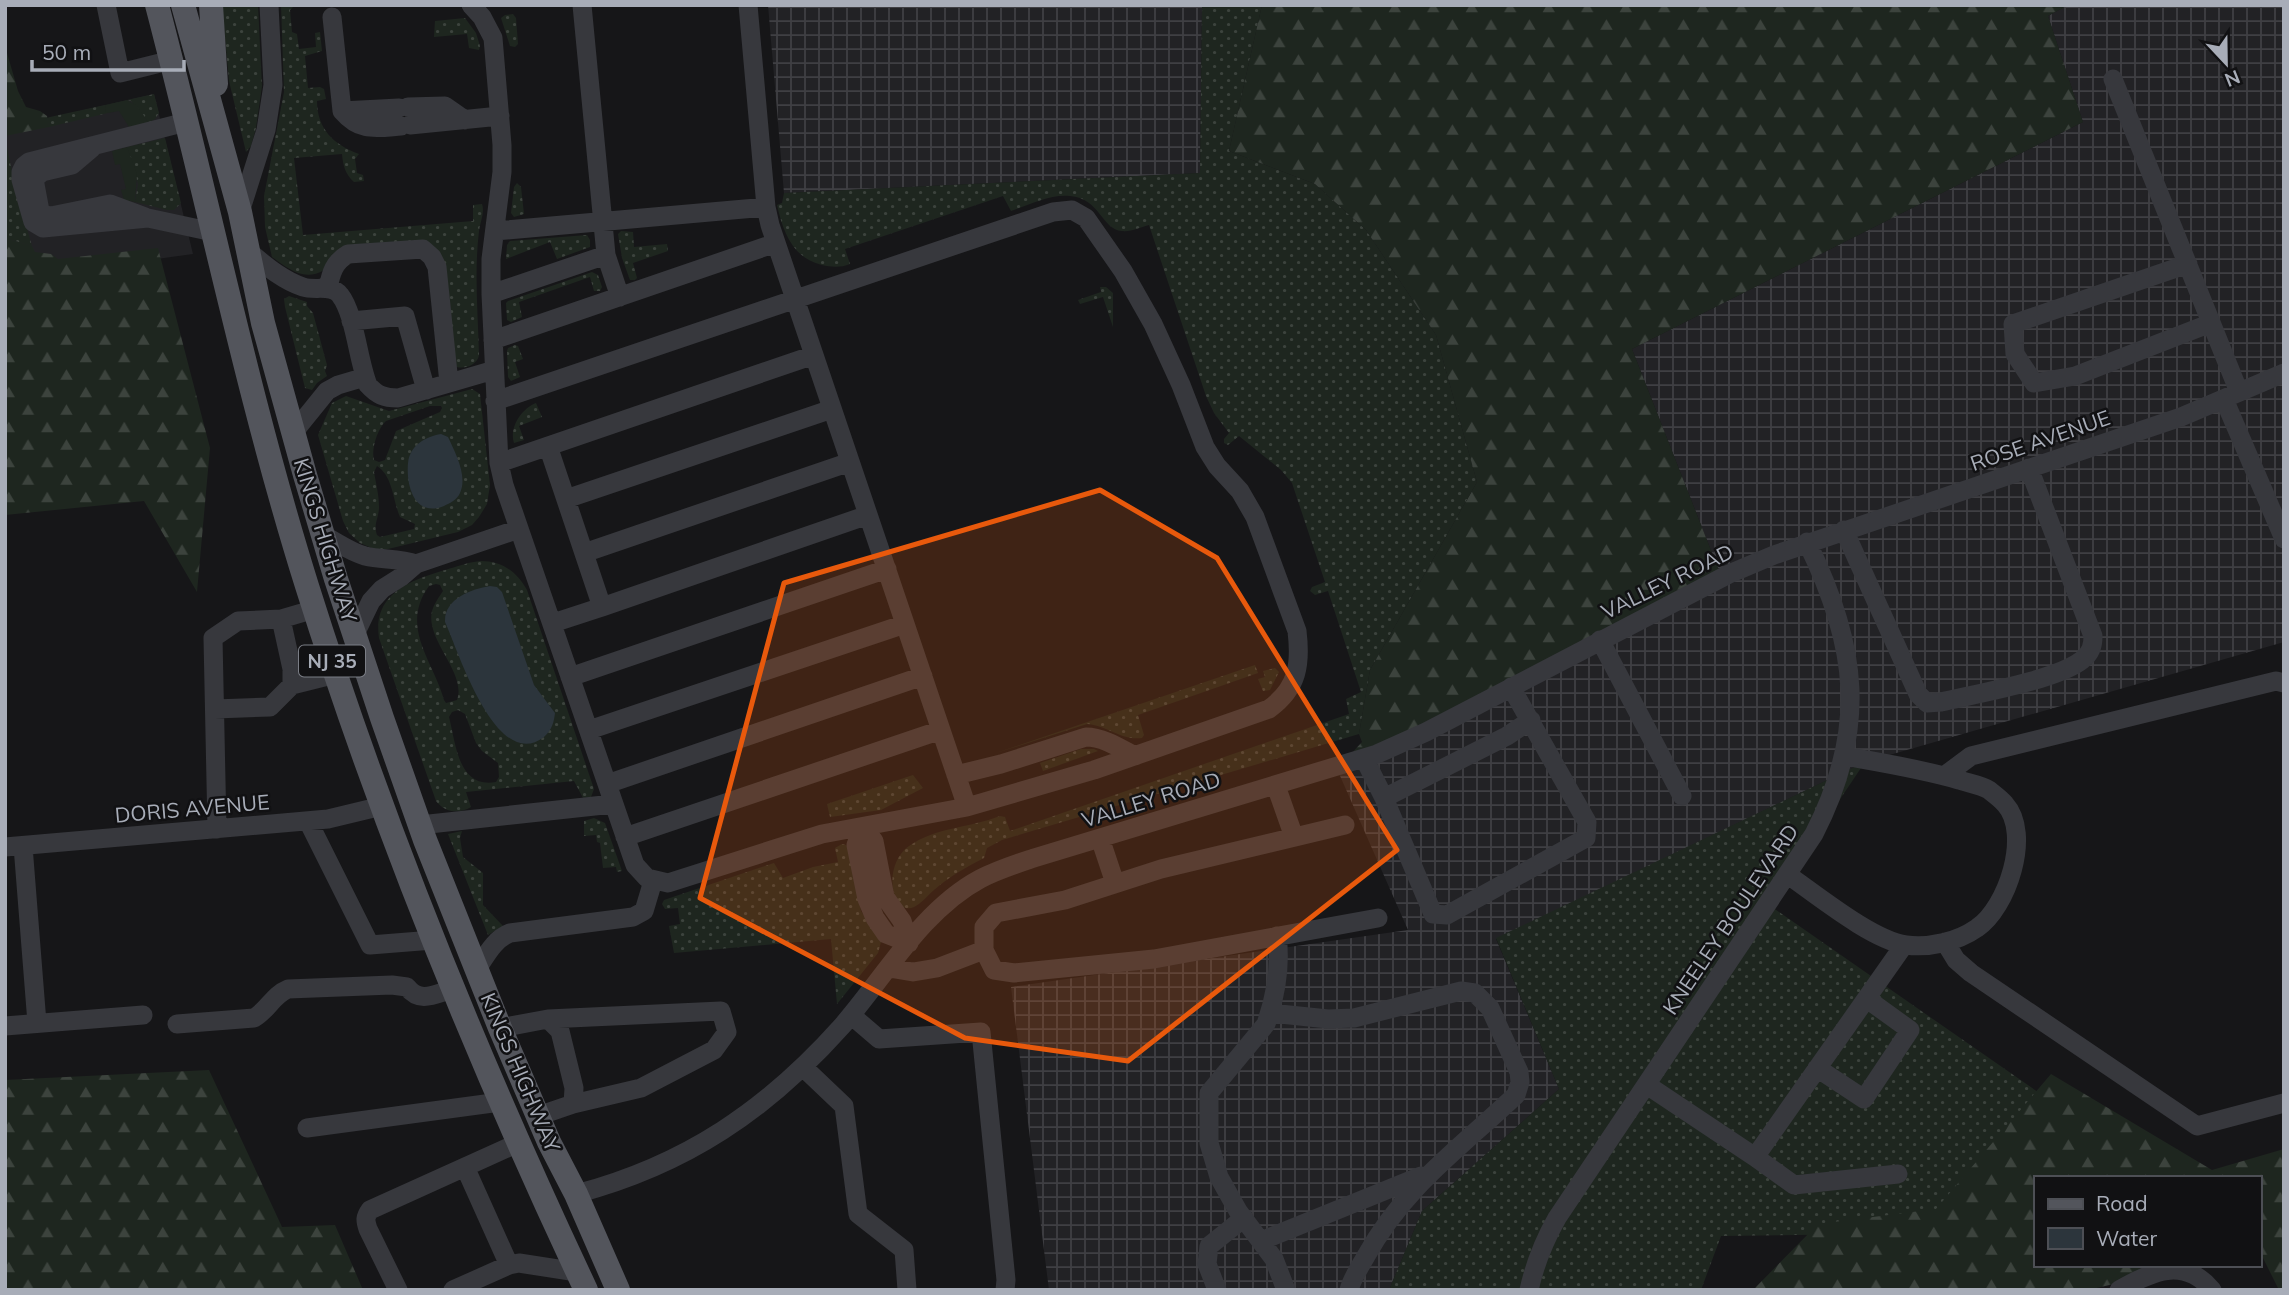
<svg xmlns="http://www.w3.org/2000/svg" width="2289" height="1295" font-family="Mulish,sans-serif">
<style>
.built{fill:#222225}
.industrial{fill:url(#industrial-grid)}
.grass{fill:url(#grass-dots);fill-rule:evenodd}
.forest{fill:url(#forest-firs)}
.green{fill:#1e261f}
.water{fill:#2c353c}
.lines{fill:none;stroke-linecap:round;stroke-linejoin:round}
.minor{stroke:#37383d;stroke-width:19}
.major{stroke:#53555c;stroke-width:24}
.marked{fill:#e8590c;fill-opacity:0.2;stroke:#e8590c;stroke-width:5;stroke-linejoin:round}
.labels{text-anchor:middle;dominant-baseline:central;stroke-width:5;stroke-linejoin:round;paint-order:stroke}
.shield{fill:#111113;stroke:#7b7e86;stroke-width:2}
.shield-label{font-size:19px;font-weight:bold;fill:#a8adb8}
.street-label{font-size:21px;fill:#a8adb8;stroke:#111113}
</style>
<defs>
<pattern id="industrial-grid" width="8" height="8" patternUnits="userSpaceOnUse" patternTransform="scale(1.75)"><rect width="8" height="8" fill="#222225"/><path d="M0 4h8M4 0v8" fill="none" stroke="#3f3f43"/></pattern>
<pattern id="grass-dots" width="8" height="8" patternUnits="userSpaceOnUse" patternTransform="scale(1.75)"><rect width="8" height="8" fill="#1e261f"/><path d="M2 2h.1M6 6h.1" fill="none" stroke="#3c433d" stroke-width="1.8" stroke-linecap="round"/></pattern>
<pattern id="forest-firs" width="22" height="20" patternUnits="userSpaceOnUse" patternTransform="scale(1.75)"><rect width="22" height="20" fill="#1e261f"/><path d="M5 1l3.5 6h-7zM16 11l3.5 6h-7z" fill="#3c433d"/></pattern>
</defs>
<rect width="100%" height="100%" fill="#161618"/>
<!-- built -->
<path class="built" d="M154 94 193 254 5 280V118H49Z"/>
<!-- industrial -->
<path class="industrial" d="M768 5H1202L1200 173 784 193Z
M2068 5H2284V642L1865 762 1496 939 1559 1089 1422 1211 1389 1290H1049L1011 987 1408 930 1337 769 1723 581 1632 349 2083 122 2048 16Z"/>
<!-- grass -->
<path class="grass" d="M222 5H258L262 86 256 128 251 146 246 152 229 81Z
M281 5H295L290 10 292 32 297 34 299 49 316 47 315 33 320 32 322 51 305 56 308 88 320 87 324 89 326 99 317 101C317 129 334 145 359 154L355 159 357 173 363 175 364 181 354 182C345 174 343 165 342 154L294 158 303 235 473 221V205L482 204C485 213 480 222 479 231 474 272 478 314 479 355 477 366 463 370 454 366L430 244 324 270C304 282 289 269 272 257L265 227 264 196 284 92Z
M1202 5H1262L1229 151 1315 184 1366 230 1436 335 1477 482 1370 670 1359 734 1002 840 987 848 984 858C966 867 949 877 934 890 928 895 921 904 914 907 891 917 882 865 909 846 936 827 970 828 1000 816L1005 817 1010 831 1349 714 1346 699 1361 692 1328 591 1315 595 1310 591 1312 587 1325 582 1292 483 1281 470 1239 436 1228 445 1224 443V439L1229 433 1214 413 1206 396 1149 225C1141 227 1131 232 1122 231 1102 230 1100 198 1070 196 1050 194 1029 205 1011 211L1003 196 845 249 850 264C840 268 831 267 822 265 792 258 783 231 777 205L782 203 784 193 1200 173Z
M513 14 516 18 518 44 515 47 510 46 501 18 505 15Z
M465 18 476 33 480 46 479 50 469 48 467 34 434 37 435 21Z
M154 94 159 113 155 119 149 123 131 101 127 100Z
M105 105 108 113 49 127 47 118 50 117Z
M165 138 181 203 174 210H167L135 202 138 184 127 147Z
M5 147H7L15 187 32 246 5 238Z
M517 183 521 187 524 214 514 217 511 213 514 187Z
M621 231 633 232 634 247 667 244 668 251 633 263 637 278 635 280H630L622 258 618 234Z
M587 235 590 240V247L557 259 550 242 506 259 507 245 510 241Z
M592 272 598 275 602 287 600 291H594L590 277 519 302 522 317 511 322 507 320 506 303 508 301Z
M1100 287H1106L1113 293V327L1103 297 1080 304 1078 300 1101 292Z
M289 296 307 302V306L313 313 327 365 325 371 327 376 317 383 312 390 305 388 285 307 284 299Z
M515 345 518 346 523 359 515 362 520 377 511 381 508 377 507 351 508 348Z
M472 389 480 394 490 485 487 504 479 517 472 525 458 532 388 549H374L360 543 349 533 343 521 318 435 332 403 346 396 389 411ZM430 406H441L442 408 440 412 396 431 385 460 379 462 374 460C371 450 377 429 386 421ZM377 466C393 476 393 501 400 517L415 524 414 529 380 537 377 535C373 524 379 518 379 507 379 495 376 484 374 472Z
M536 403 542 417 519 426 524 440 514 443C509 428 521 409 536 403Z
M480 561C502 561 516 571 527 590L594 789 591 797 583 798 574 781 466 792 471 807C459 814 445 813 436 801L379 638C371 584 429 576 468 563ZM436 584 440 585 443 591C439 597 434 604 432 611 425 640 467 673 457 700L446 703 444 700C434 662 399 627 429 586ZM458 710 465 714 476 743 482 751 498 763 499 777 496 782C458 789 456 744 449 717L452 712Z
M1255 665 1258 673 1138 715 1144 735 1142 738C1121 741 1107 725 1087 724L996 753Z
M1275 668 1279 672 1270 690 1263 691 1258 679 1265 677 1263 671Z
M1081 749H1094L1098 751 1043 771 1040 763Z
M1865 762 1769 905 2045 1097 1944 1233 1721 1236 1701 1290H1389L1422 1211 1559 1089 1496 938Z
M913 775 923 788 881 810 830 817 827 804Z
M594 818 605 823 622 871 617 872 616 867 603 868 600 843 597 842 596 835 584 836V821Z
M462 831 460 838 463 857 483 873V905L503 926 488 935 448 834Z
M842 844 846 845 850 852 861 911 881 942 878 953 837 1004 831 939 674 953 669 926 680 924 678 908 665 909 662 904 664 900 774 863 783 878 813 867 838 862 835 848Z"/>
<!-- forest -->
<path class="forest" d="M1262 5H2068L2048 16 2083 122 1632 349 1723 581 1337 769 1362 742 1359 734 1370 670 1477 482 1436 335 1366 230 1315 184 1229 151Z
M5 46 18 91 26 107 40 111 47 116 49 127 5 136Z
M5 238 32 246 35 252 51 254 58 259 158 248 210 448 197 592 144 501 5 515Z
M209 1070 282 1227 335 1225 363 1290H5V1080Z
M2051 1074 2212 1170 2284 1149V1290H2279L2259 1250V1178H2035V1265H2195L2088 1290H1753L1818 1224 1936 1209Z"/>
<!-- green -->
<path class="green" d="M127 100 137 106 149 123 129 127 119 111 108 113 106 112 105 105Z
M127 147 137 174 135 202 124 200 121 190 126 189 120 164 115 165 112 151Z"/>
<!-- water -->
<path class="water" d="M441 434 448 437C455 452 468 476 460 493 457 500 450 503 444 506 414 518 406 485 408 463 410 445 425 437 441 434Z
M490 586 497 587 502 592 534 685 555 713C554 722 552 730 544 737 496 774 458 650 445 622 444 599 471 589 490 586Z"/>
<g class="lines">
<!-- minor -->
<path class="minor" d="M106 5 120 73 172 60
M471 5 482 17 493 38 502 145V172L491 259V294L499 463 504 485 635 865 647 878 668 883 822 834 967 807 770 225 766 207 748 5
M582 5 606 255 620 297
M332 17 342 111C360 132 375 128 401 126
M2113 79 2239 392
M408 107 445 106 465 120
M342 111 399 108
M186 122 29 162 24 166 21 172V180L33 222 43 228 148 218 213 232
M410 125 500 116
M92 148 72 165 42 172 34 179 40 211 44 215 51 216 110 204 145 217
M240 212 266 130 273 85 269 5
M495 231 766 207
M248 251C265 265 282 280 303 287 315 291 332 284 340 295 355 314 358 361 368 385 377 395 384 398 398 398L494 370
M2188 264 2013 324 2015 354 2034 383 2075 376 2211 323
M328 288C331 273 334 262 348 254L423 249 432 257 437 267 449 383
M491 294 606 255
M351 321 405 316 426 390
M493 340 776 243
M2224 399 2284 539
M495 401 1053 212 1072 210 1086 218 1123 271 1153 324 1181 385 1205 447 1217 466 1240 491 1255 517 1297 631C1301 664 1298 688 1269 709L1094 770 967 807
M293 433 327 391 338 385 365 377
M548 446 602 607 553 623
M499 463 814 355
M566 499 832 409
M1844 530 1918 694 1927 703 1941 702C1975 694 2057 680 2082 660 2091 653 2093 646 2093 636L2029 468
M323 535C337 542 350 552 365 556 382 560 399 558 416 564
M584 553 850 462
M602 607 868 515
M281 619 292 669V685L336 674
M355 634 371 601 382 589 401 577 416 564 519 529
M1600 640 1682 796
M570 677 887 569
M215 709 270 707 292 685
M589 730 905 624
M1364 758 1384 798 1507 736 1531 720
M956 775 1001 764 1086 737C1103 737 1120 748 1135 756
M1944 776 1971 756 2276 681 2284 683
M607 784 923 676
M1276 786 1294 837
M1384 798 1433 914 1447 915 1586 838 1587 822 1511 687
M308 821 370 945 433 940
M420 825 613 804
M863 827 856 845 867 899 875 918 886 934 909 943
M863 827 874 841 885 897 902 921 909 943
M217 829 213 638 238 621 281 619 315 609
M625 837 941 730
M1100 838 1115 883
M23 846 37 1023
M5 847 328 819 382 806
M1788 875C1817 895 1872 940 1906 945 1929 948 1957 942 1977 928 2007 908 2032 834 2005 804 2001 799 1994 794 1989 790 1981 785 1968 783 1959 780 1921 769 1883 763 1844 756
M1277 936C1281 966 1276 995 1266 1024L1209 1093V1143L1219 1177 1238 1211 1274 1259 1286 1290
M1945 942 1956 960 1971 973 2197 1126 2284 1103
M984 950V927L996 913 1065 900 1161 869 1345 825
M889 968 913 972 937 968 984 950 994 970 1014 973 1154 959 1378 918
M477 969C486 956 494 939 510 933L633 917 644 911 653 881
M1270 1013 1328 1019 1354 1018 1461 991 1475 993 1490 1008 1519 1072 1520 1082 1516 1095C1460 1148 1404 1187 1366 1256 1360 1267 1352 1278 1349 1290
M851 1015 879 1039 981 1032 1006 1280 1005 1290
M548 1019 560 1031 574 1088 573 1104
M177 1024 254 1018C268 1010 273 995 288 989L392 985 407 987C420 1004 435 994 453 989
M5 1026 143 1015
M500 1028 548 1019 721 1011 727 1032 714 1050 641 1088 573 1104 538 1116
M803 1067 844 1106 858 1214 904 1250 907 1290
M1817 1068 1864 1099 1910 1030 1867 999
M1647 1085 1755 1157 1904 945
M307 1128 500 1102
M1755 1157 1794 1185 1898 1174
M465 1167 509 1265
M576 1194C686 1165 767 1110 842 1026 884 978 922 910 980 879 997 870 1016 864 1034 858L1377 754 1426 732 1729 574 1774 555 2181 417 2284 373
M1261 1241 1421 1176
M398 1290 368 1229C365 1220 365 1217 370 1210L518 1143
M453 1290 509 1265 519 1263 577 1272
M1217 1290 1207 1264 1209 1246 1244 1218
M1529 1290C1535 1263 1544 1241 1557 1218L1814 834C1868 729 1858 646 1807 542
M2119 1290C2151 1272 2184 1256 2212 1290"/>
<!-- major -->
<path class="major" d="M157 5C208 199 247 395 307 586 383 828 478 1061 586 1290
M183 5 240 212 263 323 305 475 336 579 382 718 425 840 500 1028 549 1142 576 1194 618 1290
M211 5 216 84"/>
</g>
<!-- marked area -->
<path class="marked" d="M1100 490 1217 558 1397 850 1128 1061 965 1038 700 898 784 583Z"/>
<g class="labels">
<!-- shield labels -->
<rect class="shield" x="299" y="645.5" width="66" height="31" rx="5"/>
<g class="shield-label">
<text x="332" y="661">NJ 35</text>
</g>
<!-- street labels -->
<g class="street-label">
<text transform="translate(2040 440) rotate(-19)">ROSE AVENUE</text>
<text transform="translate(326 540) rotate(73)">KINGS HIGHWAY</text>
<text transform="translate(1667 581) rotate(-26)">VALLEY ROAD</text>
<text transform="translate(1151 799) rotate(-17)">VALLEY ROAD</text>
<text transform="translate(192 808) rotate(-5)">DORIS AVENUE</text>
<text transform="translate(1730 919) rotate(-56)">KNEELEY BOULEVARD</text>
<text transform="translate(521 1072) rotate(67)">KINGS HIGHWAY</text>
</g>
</g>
<!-- border -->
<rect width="2289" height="1295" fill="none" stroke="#a8adb8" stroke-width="14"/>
<!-- legend -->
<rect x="2034" y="1176" width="228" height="91" fill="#111113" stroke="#4d4f55" stroke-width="2"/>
<rect x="2048" y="1199" width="35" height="10" fill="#53555c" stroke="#4d4f55" stroke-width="2"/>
<text x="2096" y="1211" font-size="21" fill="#a8adb8">Road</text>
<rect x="2048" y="1228" width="35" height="21" fill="#2c353c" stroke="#4d4f55" stroke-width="2"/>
<text x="2096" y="1246" font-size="21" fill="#a8adb8">Water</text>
<!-- north arrow -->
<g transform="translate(2226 63) rotate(158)" stroke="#111113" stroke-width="5" paint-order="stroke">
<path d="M0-5L12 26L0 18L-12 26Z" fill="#a8adb8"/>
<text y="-10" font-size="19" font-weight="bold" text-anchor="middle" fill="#a8adb8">N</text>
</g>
<!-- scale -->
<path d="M32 60v10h152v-10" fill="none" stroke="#a8adb8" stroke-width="3.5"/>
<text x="42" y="60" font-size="21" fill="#a8adb8" stroke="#111113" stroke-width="5" paint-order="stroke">50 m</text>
</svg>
